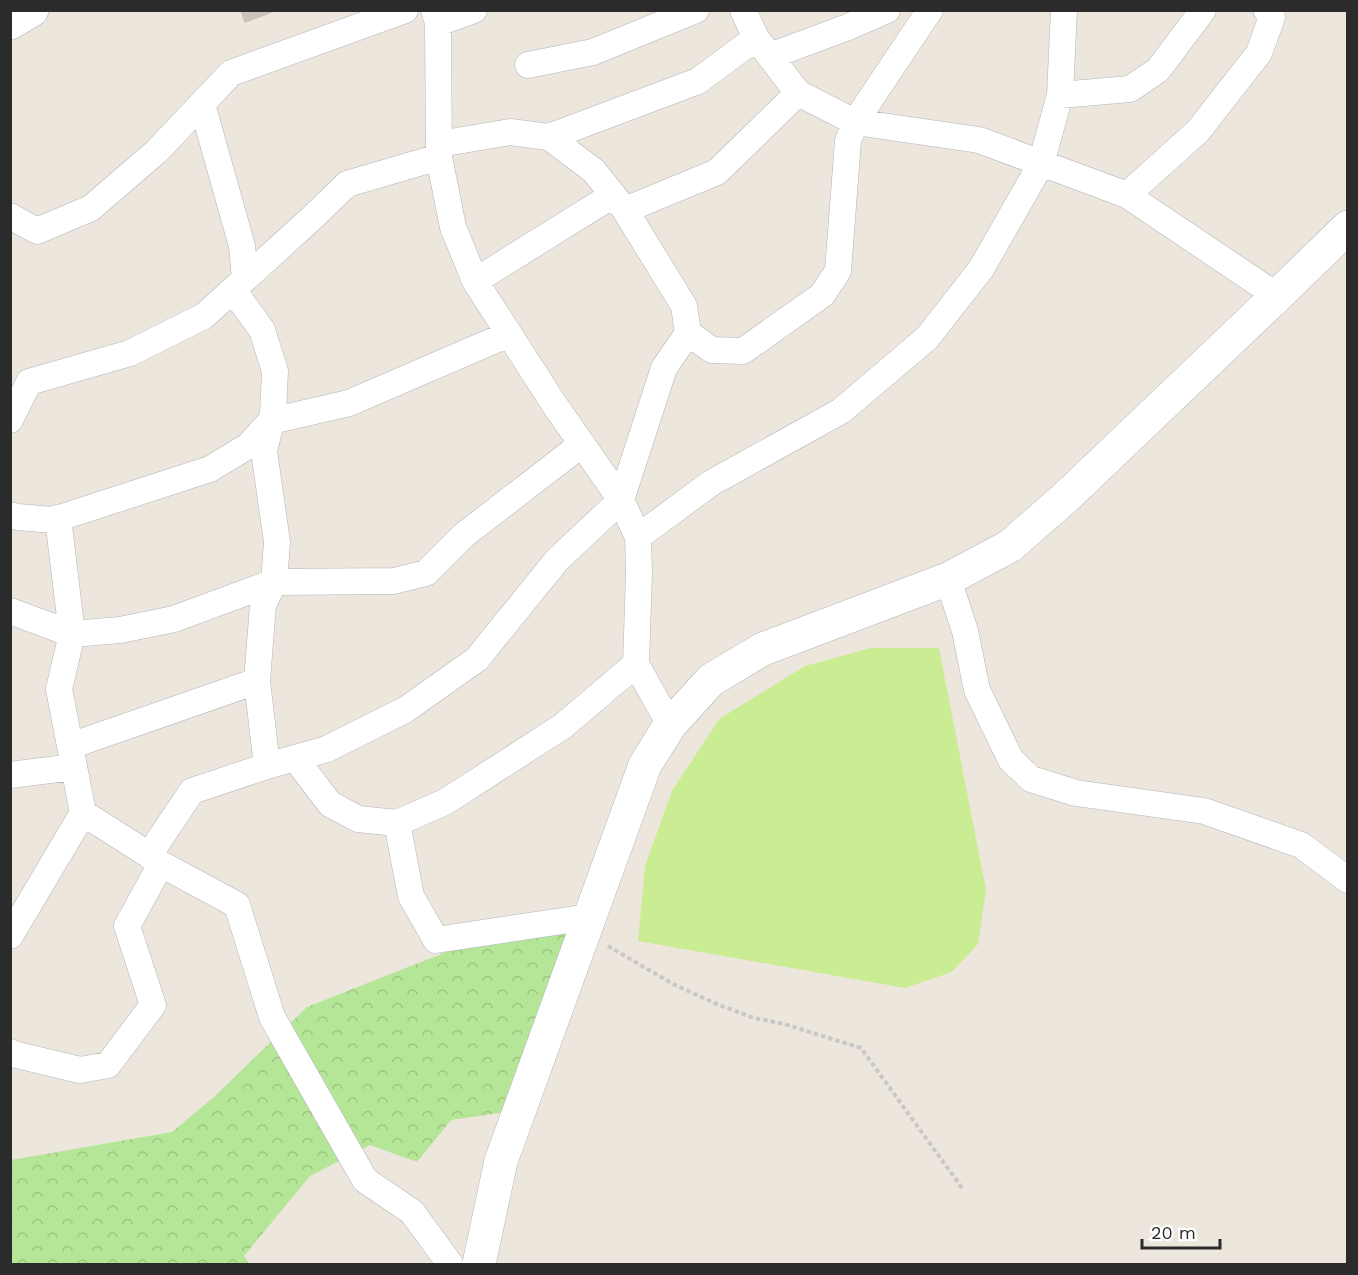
<svg xmlns="http://www.w3.org/2000/svg" width="1358" height="1275" font-family="'Work Sans',sans-serif">
<style>
.forest{fill:url(#forest-crowns)}
.pitch{fill:#caed93}
.building{fill:#c9c4bb;stroke:#c9c2b6;stroke-width:1.5}
.lines{fill:none;stroke-linecap:round;stroke-linejoin:round}
.minor-casing{stroke:#b1b4bf;stroke-width:27}
.tertiary-casing{stroke:#b1b4bf;stroke-width:34}
.secondary-casing{stroke:#b1b4bf;stroke-width:34}
.path{stroke:#c8c8c8;stroke-width:4;stroke-dasharray:4.5 3;stroke-linecap:butt}
.minor{stroke:#fff;stroke-width:26}
.tertiary{stroke:#fff;stroke-width:33}
.secondary{stroke:#fff;stroke-width:33}
</style>
<defs>
<pattern id="forest-crowns" width="20" height="18" patternUnits="userSpaceOnUse" patternTransform="scale(1.5)"><rect width="20" height="18" fill="#b5e697"/><path d="M2 6a3 3 0 1 1 6 0M12 15a3 3 0 1 1 6 0" fill="none" stroke="#9cc582"/></pattern>
</defs>
<rect width="100%" height="100%" fill="#ede6dd"/>
<!-- forest -->
<path class="forest" d="M568 927 514 1111 451 1120 417 1162 370 1145 310 1176 244 1256 250 1264H11V1160L172 1132 214 1097 307 1007 492 934Z"/>
<!-- pitch -->
<path class="pitch" d="M871 648H939L986 890 978 944 952 972 905 988 638 941 645 866 672 791 719 719 805 666Z"/>
<!-- building -->
<path class="building" d="M241 10H277L245 22Z"/>
<g class="lines">
<!-- minor casing -->
<g class="minor-casing">
<path id="minor" d="M434 10 438 23 439 157 453 227 475 281 554 404 621 500 638 537 639 573 636 664 670 725
M743 10 756 38 798 93 855 122 979 140 1127 195 1277 296
M438 23 474 10
M770 56 848 27 887 10
M528 65 593 52 696 10
M1060 95 1130 89 1158 70 1203 10
M202 104 242 246 245 279
M439 144 510 132 549 137 698 81 756 38
M1127 195 1198 131 1259 53 1272 17 1266 10
M625 210 717 172 798 93
M10 216 37 231 91 208 157 151 231 73 405 10
M475 281 613 195
M233 290 262 330 275 371 273 414 264 451 277 542 274 582 263 605 257 681 267 766
M688 333 712 350 743 351 822 295 838 271 848 141 855 122 930 10
M10 420 29 382 130 353 204 316 313 217 347 184 439 157
M10 515 18 517 53 520 210 469 248 446 271 421 349 403 509 334
M638 537 711 483 841 411 927 338 981 269 1041 164 1060 95 1064 10
M948 579 965 631 977 690 1011 760 1031 779 1076 793 1204 811 1301 845 1348 880
M10 611 72 634 120 630 174 619 274 582 394 581 426 573 464 535 582 444
M70 746 257 681
M295 758 330 804 358 819 397 823 445 802 563 726 636 664
M10 775 74 767
M83 813 149 855 192 791 267 766 327 749 405 710 477 659 557 560 621 500 664 368 688 333 684 306 625 210 594 171 549 137
M397 823 411 896 436 940 589 917
M161 864 237 905 272 1017 365 1180 412 1212 450 1264
M10 936 83 813 59 689 72 634 58 518
M10 1052 13 1054 80 1070 108 1065 153 1005 127 926 161 864 149 855"/>
</g>
<!-- tertiary casing -->
<g class="tertiary-casing">
<path id="tertiary" d="M479 1264 501 1161 645 765 670 725 711 680 763 649 948 579 1010 546 1066 497 1277 296 1348 227"/>
</g>
<!-- secondary casing -->
<g class="secondary-casing">
<path id="secondary" d="M10 23 32 10"/>
</g>
<!-- path -->
<path class="path" d="M608 946 673 984 719 1005 754 1018 784 1024 861 1048 962 1188"/>
<!-- minor -->
<use href="#minor" class="minor"/>
<!-- tertiary -->
<use href="#tertiary" class="tertiary"/>
<!-- secondary -->
<use href="#secondary" class="secondary"/>
</g>
<!-- border -->
<rect width="1358" height="1275" fill="none" stroke="#2b2b2b" stroke-width="24"/>
<!-- scale -->
<path d="M1142 1239v9h78v-9" fill="none" stroke="#2b2b2b" stroke-width="3"/>
<text x="1151" y="1239" font-size="18" fill="#2b2b2b" stroke="#ffffff" stroke-width="4.5" paint-order="stroke">20 m</text>
</svg>
